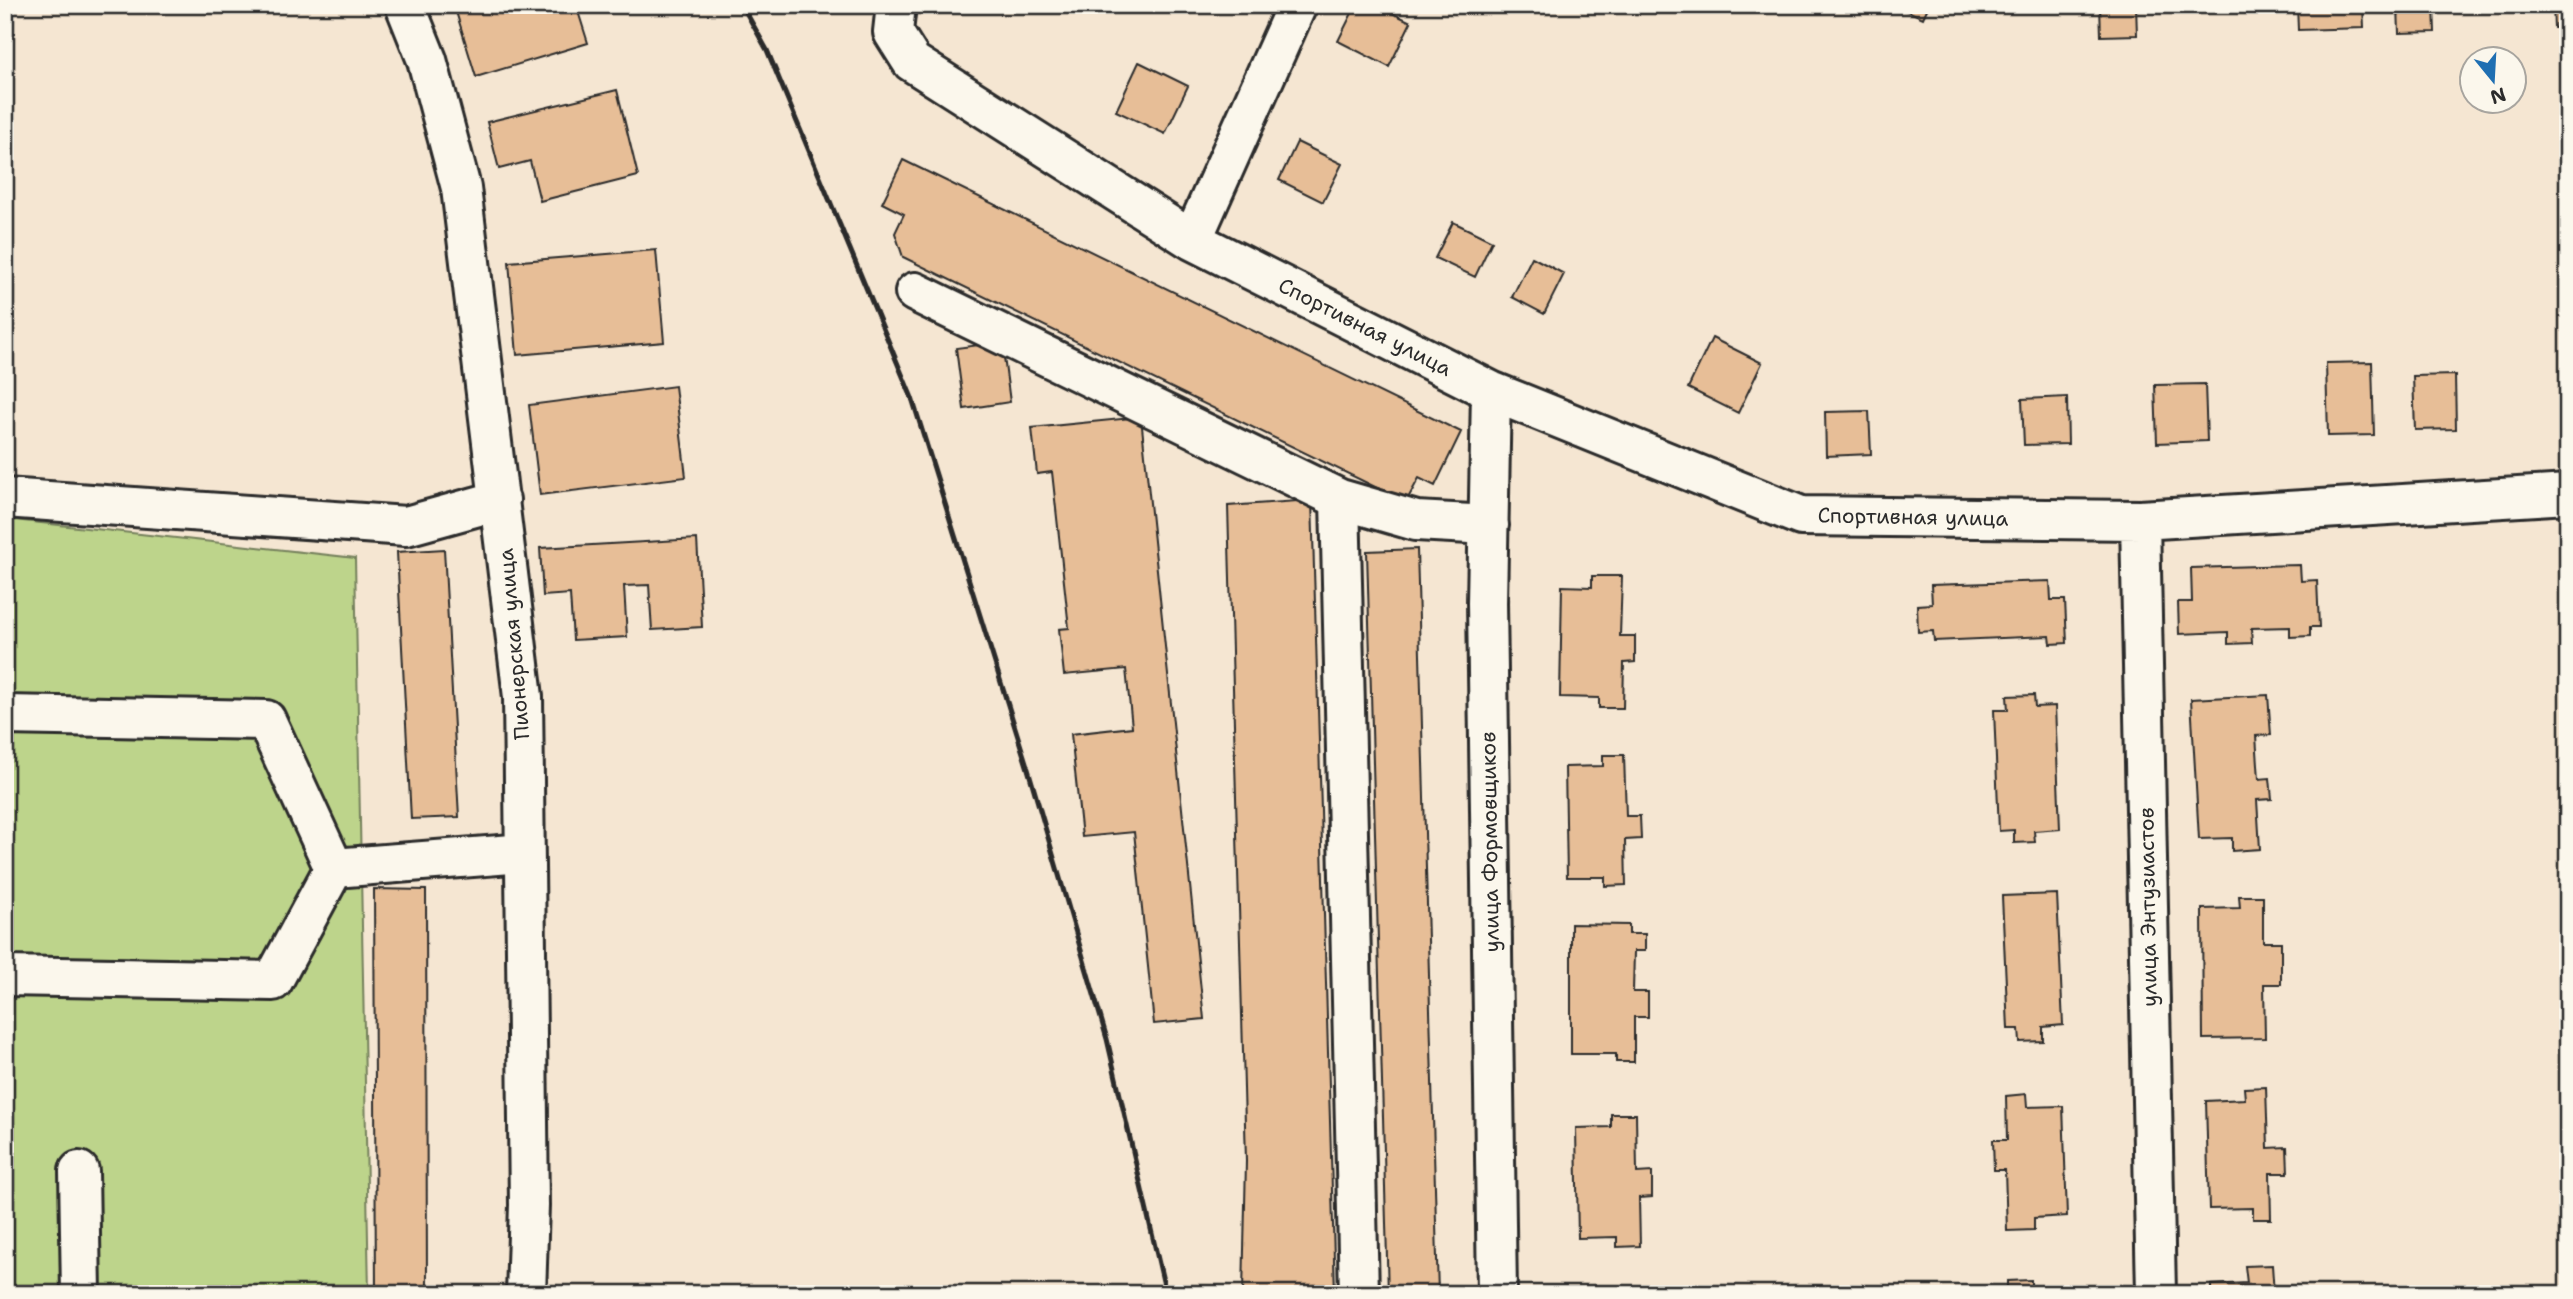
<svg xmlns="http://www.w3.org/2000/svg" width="2573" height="1299" font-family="'Shantell Sans',sans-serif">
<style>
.green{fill:#bdd48b;stroke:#74805b;stroke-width:2}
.building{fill:#e7be97;stroke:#2b2b2b;stroke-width:2}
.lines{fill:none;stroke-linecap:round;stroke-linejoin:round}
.minor-casing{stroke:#2b2b2b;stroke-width:44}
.minor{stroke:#fbf7ec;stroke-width:38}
.rail{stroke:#2b2b2b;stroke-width:5}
.labels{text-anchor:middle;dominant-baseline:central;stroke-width:5;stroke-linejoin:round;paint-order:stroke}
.street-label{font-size:21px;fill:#2b2b2b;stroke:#fbf7ec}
</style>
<rect width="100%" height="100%" fill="#f5e6d2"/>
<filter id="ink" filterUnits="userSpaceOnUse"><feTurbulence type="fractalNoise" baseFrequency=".0143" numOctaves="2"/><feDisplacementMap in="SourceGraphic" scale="14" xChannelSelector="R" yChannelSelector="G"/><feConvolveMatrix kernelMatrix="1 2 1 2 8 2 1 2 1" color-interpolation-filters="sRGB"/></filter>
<g filter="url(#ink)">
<!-- green -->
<path class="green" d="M5 519 355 558 369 1294H5Z"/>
<!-- building -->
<path class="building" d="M454 5H576L588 43 476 77Z
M1356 5H1396L1392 13 1411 22 1389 67 1338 41Z
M1894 5H1929L1923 18Z
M2100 5H2136L2137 35 2101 36Z
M2297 5H2363L2364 28 2298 30Z
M2398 5H2434L2435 32 2399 33Z
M2553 5H2568V28H2554Z
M1139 62 1188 86 1165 134 1116 111Z
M617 90 638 176 540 201 530 161 499 169 487 122Z
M1297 142 1342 164 1323 202 1279 180Z
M903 160 1461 432 1435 486 1419 478 1406 502 903 257 895 233 904 214 882 203Z
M1453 222 1492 241 1475 277 1435 258Z
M656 250 664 342 517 355 509 262Z
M1532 257 1564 274 1544 314 1512 297Z
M1712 338 1762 363 1738 413 1688 388Z
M1002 342 1010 402 964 409 956 348Z
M2372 362 2374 435 2328 436 2326 363Z
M2455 375 2456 429 2415 430 2413 376Z
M2564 381H2568V425H2564Z
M2205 384 2207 441 2157 443 2155 385Z
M675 386 686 477 540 495 529 405Z
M2067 397 2068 444 2024 445 2022 399Z
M1869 411 1871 454 1826 456 1825 412Z
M1141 417 1204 1019 1154 1024 1134 832 1082 837 1071 734 1132 727 1126 669 1064 675 1059 629 1069 628 1052 472 1037 474 1032 428Z
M1312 500 1335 1294H1243L1246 1161 1228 506Z
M697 539 702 627 652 630 649 585 624 586 627 637 573 640 570 594 543 596 540 548Z
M444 549 459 817 411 819 397 552Z
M1417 549 1438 1294H1388L1367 551Z
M2300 565 2301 581 2317 580 2319 627H2310V636L2290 637V627L2251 628 2252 643 2228 644V632L2179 634 2178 602H2192L2191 568Z
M1592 576H1622L1620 636H1635V662L1624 663 1623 708H1599V698L1560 697 1562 586 1592 587Z
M2050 581 2051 600H2065L2067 643 2051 644 2050 636 1934 641 1933 631 1918 632 1917 605 1932 604 1931 585Z
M2034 695 2035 707 2055 706 2060 829 2034 831 2035 842 2014 843V830L1999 831 1994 710H2008L2007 696Z
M2268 695 2271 735 2256 736 2259 779 2270 778 2272 799 2257 800 2260 849 2232 851V838L2199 839 2191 699Z
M1603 755H1624L1626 816H1640L1641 839 1625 840 1626 885 1605 886V877H1567L1565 767 1603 766Z
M374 889 426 890 427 1294H376Z
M2057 894 2063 1025 2043 1027V1041L2020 1042 2019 1029H2008L2002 896Z
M2239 896H2263V942H2281V984H2264L2265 1038 2203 1039 2202 909 2240 908Z
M1571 924 1629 925V934H1645V951H1634L1633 992H1648V1017H1634V1062H1616V1054H1571Z
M2266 1087 2268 1148 2287 1147 2288 1173H2270L2271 1219H2253V1208L2209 1209 2206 1101 2245 1099 2244 1088Z
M2026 1094 2027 1107 2063 1106 2067 1216 2034 1218V1230L2007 1231 2005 1170H1994L1993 1140H2007L2006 1096Z
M1611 1114H1636L1637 1173 1652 1172V1197L1639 1198 1640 1246 1617 1247V1237L1578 1238 1576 1128 1611 1127Z
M2272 1265 2274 1294H2211V1285L2247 1283 2245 1266Z
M2031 1280V1290L2072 1289V1294H2007V1281Z"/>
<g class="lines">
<!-- minor casing -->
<g class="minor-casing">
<path id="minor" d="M405 5 427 60 461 188 523 697 529 1205 526 1294
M896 5 893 32 912 62 1192 240 1491 391 1801 516 2140 520 2568 494
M1192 240 1297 5
M915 292 1340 499 1416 521 1489 525
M1491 391 1487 603 1497 1294
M5 498 406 526 500 500
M1340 499 1359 1294
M2140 520 2156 1294
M5 715 266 720 334 868
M5 976 273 981 334 868 524 853
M79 1171 81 1294"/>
</g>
<!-- minor -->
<use href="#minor" class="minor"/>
<!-- rail -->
<path class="rail" d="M742 5 767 50 912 398 1028 769 1107 1039 1166 1294"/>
</g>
</g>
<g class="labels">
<!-- street labels -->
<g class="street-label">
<text transform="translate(1365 327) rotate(27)">Спортивная улица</text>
<text transform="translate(1913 517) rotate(1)">Спортивная улица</text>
<text transform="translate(514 644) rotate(-95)">Пионерская улица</text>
<text transform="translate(1490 842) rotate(-91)">улица Формовщиков</text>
<text transform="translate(2148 907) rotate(-91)">улица Энтузиастов</text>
</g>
</g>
<!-- margin -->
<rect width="2573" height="1299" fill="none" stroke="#fbf7ec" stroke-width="28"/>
<rect x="14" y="14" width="2545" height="1271" fill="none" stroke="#2b2b2b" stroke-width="2.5" filter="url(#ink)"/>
<!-- north arrow -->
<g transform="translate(2493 80) rotate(162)"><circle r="33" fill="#fbf7ec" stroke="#a8a59f" stroke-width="2"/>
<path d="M0-5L12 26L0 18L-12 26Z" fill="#1f6fb2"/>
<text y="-10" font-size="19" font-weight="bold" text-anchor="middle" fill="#2b2b2b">N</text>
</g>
</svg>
